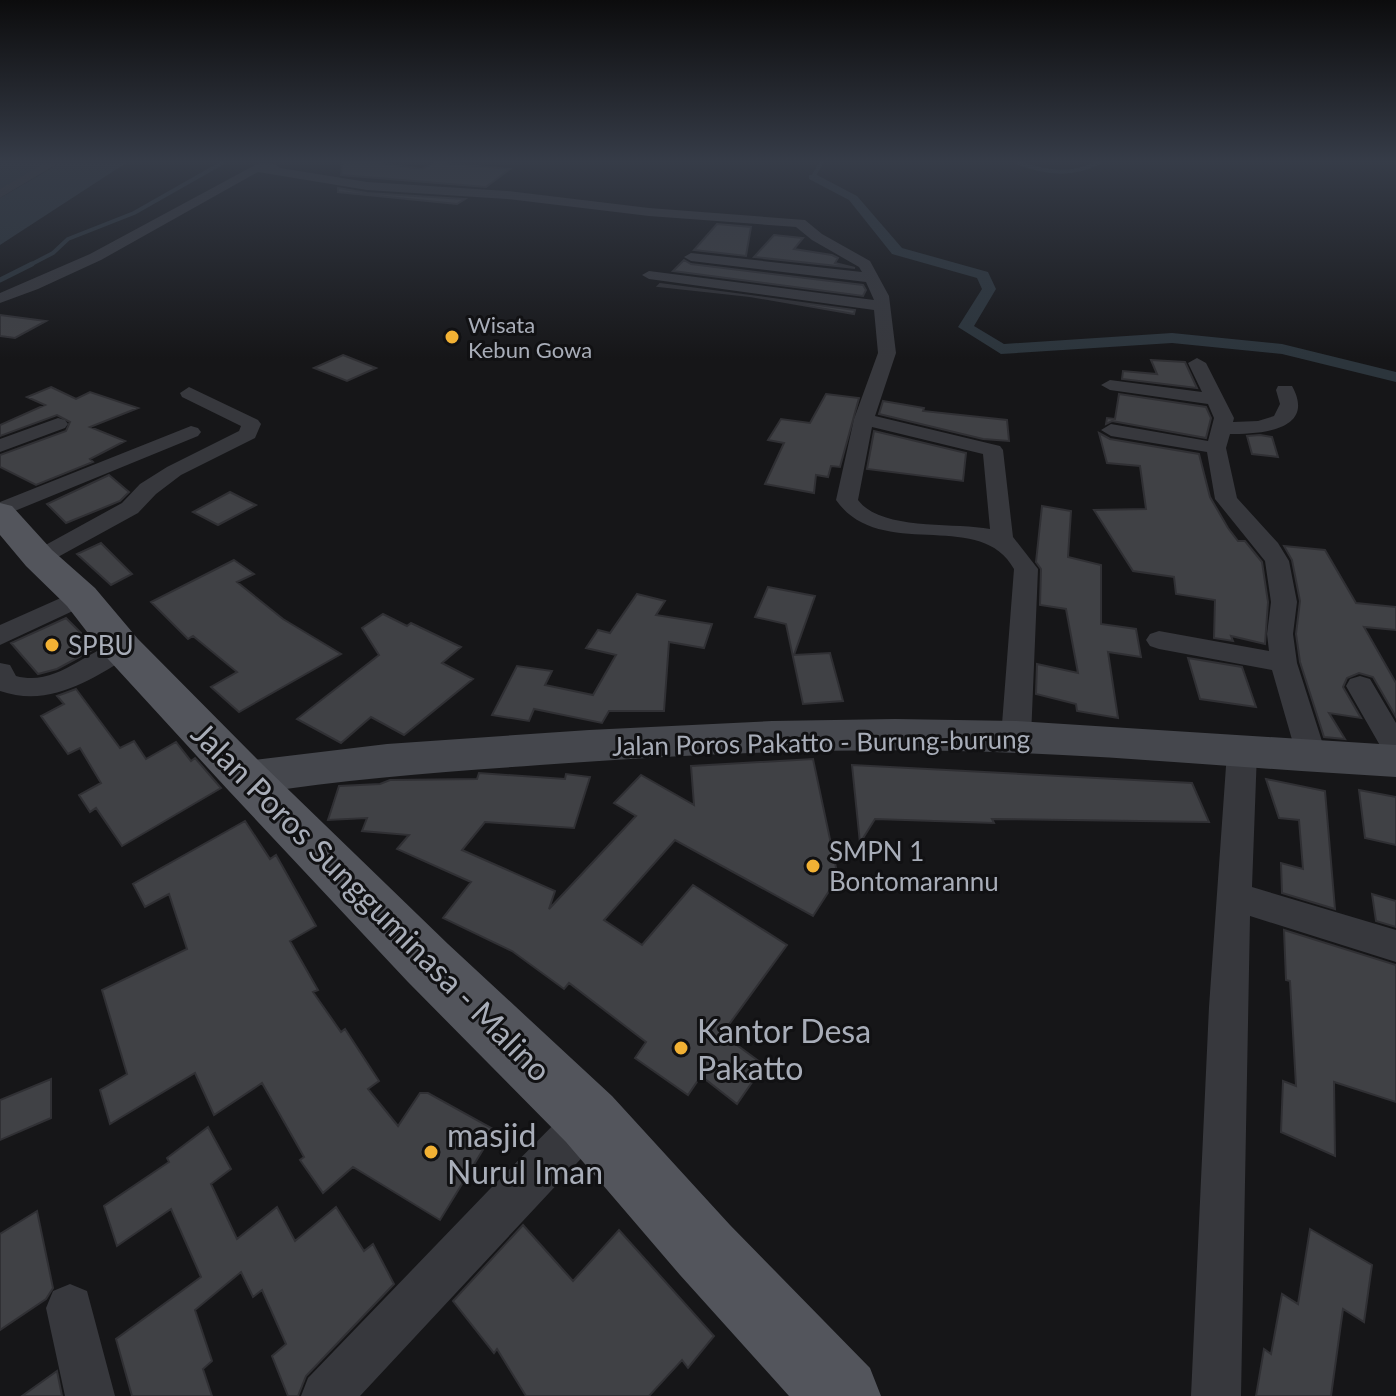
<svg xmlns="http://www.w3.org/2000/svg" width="1396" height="1396" font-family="Lato,sans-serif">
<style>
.water{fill:#2c353c}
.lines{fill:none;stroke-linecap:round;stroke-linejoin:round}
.stream-far1{stroke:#2c353c;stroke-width:4}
.stream{stroke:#2c353c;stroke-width:5}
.canal{fill:#2c353c;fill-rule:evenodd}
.building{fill:#404145;stroke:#303034;stroke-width:2}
.street{fill:#37383d;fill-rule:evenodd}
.secondary{fill:#45474d;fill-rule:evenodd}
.primary{fill:#53555c;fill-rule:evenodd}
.poi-dot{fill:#f2b134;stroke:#111113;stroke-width:3}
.labels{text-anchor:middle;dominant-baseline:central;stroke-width:6;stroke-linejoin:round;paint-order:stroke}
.far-poi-label{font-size:22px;fill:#a8adb8;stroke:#111113;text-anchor:start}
.poi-label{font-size:26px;fill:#a8adb8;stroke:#111113;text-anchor:start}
.street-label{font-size:26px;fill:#a8adb8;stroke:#111113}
.near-street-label{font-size:32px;fill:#a8adb8;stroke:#111113}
.near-poi-label{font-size:32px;fill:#a8adb8;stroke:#111113;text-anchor:start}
</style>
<rect width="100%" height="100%" fill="#161618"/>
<!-- water -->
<path class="water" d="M0 163H49L0 192Z
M60 163H126L0 245V198Z"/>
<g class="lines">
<!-- stream-far1 -->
<path class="stream-far1" d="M1019 163C1047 173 1071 176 1098 163
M813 177 821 163
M28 266 53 253 68 239 134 213 222 163"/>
<!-- stream -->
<path class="stream" d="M0 280 32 264"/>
<!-- canal -->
<path class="canal" d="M809 175H817L857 196 902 248 988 272 996 289 974 326 1004 344 1172 333 1282 344 1396 372V382L1282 354 1172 343 1001 354 958 327 982 289 977 278 892 254 849 200 809 179Z"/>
</g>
<!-- building -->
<path class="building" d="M342 163H380L422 169 434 163H443L510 169 486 187 341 175Z
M338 188 367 193 465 199 457 204 338 192Z
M717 224 751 227 746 256 694 250Z
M774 235 803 238 794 249 832 255 838 258 835 263 855 268 754 257Z
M684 260 691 264 863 285 866 290 863 296 673 271Z
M660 284 855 310 854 314 750 296 658 286Z
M0 315 46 321 15 338 0 336Z
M343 355 376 368 347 381 314 368Z
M1151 360 1185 362 1197 388 1122 379 1123 371 1157 374Z
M51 387 76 399 90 392 138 408 90 427 125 441 90 459 93 462 36 485 0 467V455L66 431 70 422 57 415 0 436V425L45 405 27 397Z
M826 394 859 398 840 467 831 466 828 477 816 475 814 493 765 484 784 443 768 440 781 419 810 423Z
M1119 394 1206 407 1211 418 1206 438 1112 421 1106 424 1107 418 1115 419Z
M883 401 924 408 923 411 1007 420 1009 441 983 439 879 414Z
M874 431 966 453 963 481 867 469Z
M1099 433 1110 439 1199 454 1210 497 1228 528 1238 541H1245L1262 562 1268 602 1265 644 1231 636 1233 641 1214 638 1215 600 1176 594 1174 577 1133 571 1094 510 1146 509 1140 466 1107 463Z
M1260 435 1272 437 1278 457 1252 454 1247 436Z
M109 475 129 492 120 501 66 523 47 504Z
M230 492 256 505 218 525 193 512Z
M1042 506 1071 511 1068 557 1101 565V624L1136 629 1141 657 1108 652 1118 718 1077 711 1076 704 1036 694 1037 664 1078 673 1066 609 1040 605 1041 569 1036 562Z
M101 543 132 574 111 585 77 554Z
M1284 546 1325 550 1356 603 1396 607V630L1364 627 1396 683V717L1373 677 1359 673 1347 678 1343 687 1361 718 1329 713 1345 739 1324 737 1300 662 1296 634 1300 601 1292 560Z
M234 560 254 574 237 582 283 619 341 654 239 712 211 687 237 672 193 636 188 639 151 602Z
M768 587 815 596 794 655 830 653 843 701 803 704 786 624 755 617Z
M637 594 665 601 656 615 712 624 704 648 669 642 664 711H609L602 723 534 709 529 721 492 715 517 666 552 671 545 685 593 695 616 655 586 648 598 630 610 633Z
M383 614 407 626 411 623 461 647 442 663 473 679 404 735 371 717 341 743 297 719 379 655 362 628Z
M66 618 96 648 57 669 38 674 11 643Z
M1188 658 1242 667 1256 707 1200 699Z
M76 689 120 748 134 741 146 759 176 742 191 761 195 758 221 788 122 846 96 808 90 812 79 795 101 783 80 748 68 754 41 716 64 704 57 696Z
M813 759 838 877 813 916 675 840 604 920 642 945 693 885 787 945 722 1034 764 1065 737 1104 701 1076 688 1095 635 1058 646 1042 569 983 564 989 512 951 443 918 471 882 397 849 409 835 362 831 367 818 328 820 339 786 380 784 390 780 477 779 479 773 565 779 566 774 590 777 574 828 485 822 462 850 555 891 549 909 636 816 614 803 641 775 694 805 691 766Z
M852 765 1192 783 1209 822 992 819 994 823 875 819 860 843Z
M1266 779 1325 791 1335 909 1282 893 1281 863 1303 869 1299 820 1279 818Z
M1359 790 1396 797V845L1365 838Z
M245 821 270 859 276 855 316 926 290 941 318 990 313 992 341 1032 345 1029 379 1081 368 1089 398 1126 420 1093H428L495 1130 440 1220 353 1167 323 1193 300 1160 304 1157 262 1083 214 1115 195 1073 110 1124 100 1090 127 1074 102 990 187 949 169 894 145 907 133 884Z
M1372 894 1396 901V927L1376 921Z
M1284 930 1396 965V1102L1334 1082 1335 1156 1281 1132 1283 1081 1296 1086 1290 981 1286 980Z
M51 1079V1118L0 1140V1100Z
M208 1127 231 1169 211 1184 237 1239 277 1207 295 1241 336 1207 364 1251 373 1244 394 1284 306 1376 298 1396H288L272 1356 286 1344 262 1290 253 1297 241 1272 195 1310 212 1361 203 1369 212 1396H132L116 1339 201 1277 171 1209 117 1246 104 1206 169 1162 167 1158Z
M37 1211 53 1288 46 1299 0 1330V1234Z
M523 1225 573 1281 619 1230 714 1336 688 1368 682 1360 649 1396H526L497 1349 494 1353 453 1301Z
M1310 1229 1372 1265 1364 1322 1343 1309 1331 1396H1256L1264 1349 1271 1354 1282 1294 1298 1304Z
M57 1371 62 1396H22Z"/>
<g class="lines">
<!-- street -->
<path class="street" d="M45 163H59L0 198V189Z
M259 163 275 164 280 168 367 182 507 191 649 208 805 220 822 234 870 261 889 296 896 353 875 416 1000 446 1003 450 1013 537 1038 569 1031 737 1026 745 1016 748 1006 745 1001 737 1014 569C980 507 880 563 836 500L854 419 878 353 874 310 649 279 642 275 649 271 874 300 866 282 691 261 684 257 691 253 862 272 859 267 812 240 796 227 649 216 507 199 367 190 258 172 101 260 38 289 0 303V293L90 254ZM872 427 983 454 990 529C953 522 881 531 858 500Z
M1197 358 1206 363 1234 418 1233 422 1258 421 1274 416 1280 404 1276 390 1278 386H1292C1317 431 1259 434 1230 434L1226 448 1237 498 1278 543 1289 561 1297 602 1293 634 1297 663 1327 757 1323 765 1312 768 1301 765 1297 757 1272 670 1159 649 1150 646 1146 640 1150 634 1159 631 1269 651 1267 634 1271 602 1265 561 1215 499 1207 452 1111 436 1101 430 1111 424 1208 441 1214 418 1208 404 1110 390 1101 385 1110 380 1202 392 1188 363Z
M189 387 258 420 261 424 255 438 181 475 156 494 138 513 47 563H31L27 558 31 553 122 503 140 484 167 467 239 431 241 426 182 397 180 393Z
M58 418 65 420 68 424 65 428 0 452V439Z
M191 426 198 428 201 432 198 436 0 517V502Z
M81 589 90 591 93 597 90 603 0 645V625Z
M123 640 132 643 136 649 132 655C90 680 50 708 0 691V663L10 665 16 676C57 687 86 650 123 640Z
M1360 676 1370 679 1396 723V759L1386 756 1346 686 1350 679Z
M1242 741 1252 744 1257 752 1252 887 1396 930V962L1250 916 1241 1396H1191L1209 1007 1227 752 1232 744Z
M589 1098 604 1104 610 1119 604 1134 360 1396H301L308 1378 489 1190 574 1104Z
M70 1284 87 1291 115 1396H65L46 1308 53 1291Z"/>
<!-- secondary -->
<path class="secondary" d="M895 719 1017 721 1396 745V777C1249 769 1103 754 956 751 817 748 679 755 540 765 442 772 343 779 246 795L231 790 224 778 231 766 246 761 387 744 589 730 772 721Z"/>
<!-- primary -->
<path class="primary" d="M0 503 12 506 52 550 95 588 138 639 263 765 448 944 612 1096 730 1225 870 1368 881 1396H789L680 1275 566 1142 408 982 229 791 108 659 67 606 26 566 0 535Z"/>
</g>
<!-- sky -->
<linearGradient id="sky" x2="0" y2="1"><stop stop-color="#0c0c0d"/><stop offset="0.45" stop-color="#363c48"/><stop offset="1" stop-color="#363c48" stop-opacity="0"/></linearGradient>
<rect width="1396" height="359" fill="url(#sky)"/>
<!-- markers -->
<g class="poi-dot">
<circle cx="452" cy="337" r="8"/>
<circle cx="52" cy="645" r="8"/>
<circle cx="813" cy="866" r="8"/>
<circle cx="681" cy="1048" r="8"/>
<circle cx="431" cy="1152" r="8"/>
</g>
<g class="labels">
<!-- far-poi labels -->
<g class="far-poi-label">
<text x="468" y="324">Wisata<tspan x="468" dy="25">Kebun Gowa</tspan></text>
</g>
<!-- poi labels -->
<g class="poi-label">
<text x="68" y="645">SPBU</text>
<text x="829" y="851">SMPN 1<tspan x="829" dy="30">Bontomarannu</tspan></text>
</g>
<!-- street labels -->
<g class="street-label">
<text transform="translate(821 742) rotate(-1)">Jalan Poros Pakatto - Burung-burung</text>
</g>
<!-- near-street labels -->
<g class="near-street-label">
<text transform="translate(372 901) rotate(45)">Jalan Poros Sungguminasa - Malino</text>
</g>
<!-- near-poi labels -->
<g class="near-poi-label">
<text x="697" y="1030">Kantor Desa<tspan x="697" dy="37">Pakatto</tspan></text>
<text x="447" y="1134">masjid<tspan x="447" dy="37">Nurul Iman</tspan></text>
</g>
</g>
</svg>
